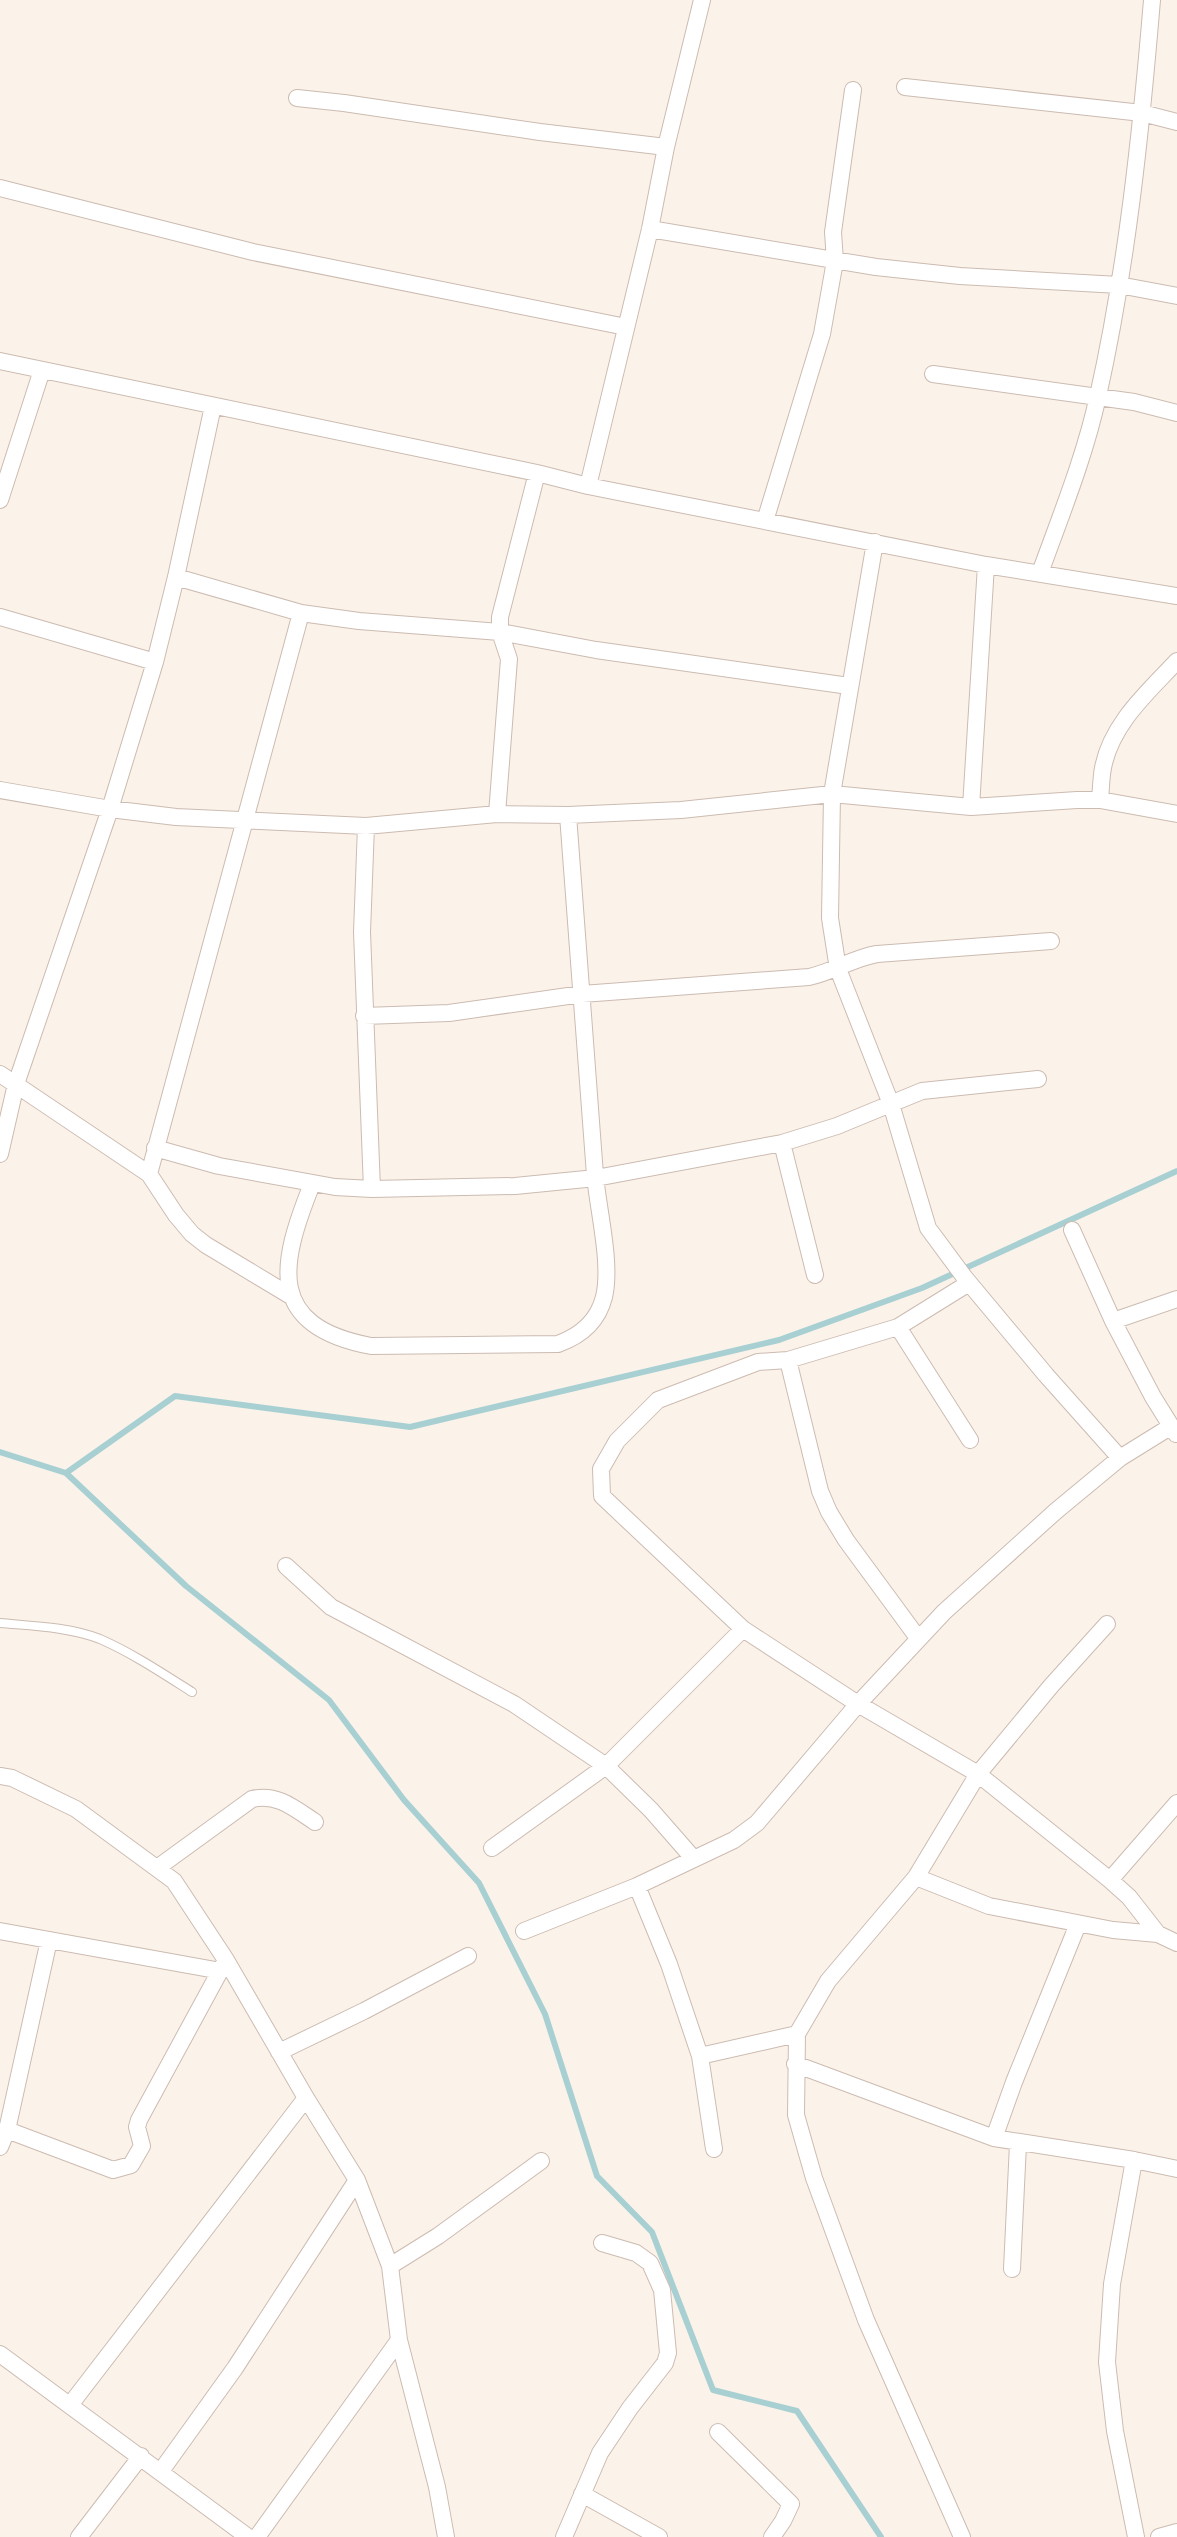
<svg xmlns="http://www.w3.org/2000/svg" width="1177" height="2537" font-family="Ubuntu,sans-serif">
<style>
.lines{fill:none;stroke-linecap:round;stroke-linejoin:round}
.stream{stroke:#a8d0d3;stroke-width:6}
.lane-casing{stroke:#ccbbb1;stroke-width:10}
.street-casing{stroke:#ccbbb1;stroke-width:18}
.lane{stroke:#fff;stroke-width:8}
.street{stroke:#fff;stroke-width:16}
</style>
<rect width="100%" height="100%" fill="#fbf3ea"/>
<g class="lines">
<!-- stream -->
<path class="stream" d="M0 1452 66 1473 175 1396 410 1427 779 1340 922 1288 1177 1171
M66 1473 186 1586 329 1700 404 1800 479 1883 545 2014 597 2176 652 2232 713 2390 797 2411 881 2537"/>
<!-- lane casing -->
<g class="lane-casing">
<path id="lane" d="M0 1623C33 1626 69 1627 100 1639 132 1653 162 1673 192 1692"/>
</g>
<!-- street casing -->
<g class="street-casing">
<path id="street" d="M905 87 1142 113 1177 122
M297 98 344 103 540 132 666 147
M0 188 253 252 626 327
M650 229 876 267 960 276 1119 285 1177 296
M0 361 537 473 588 486 986 565 1177 596
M933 374 1134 402 1177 413
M588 486 650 229 666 147 702 0
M0 500 42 370
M765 521 822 334 835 261 833 232 853 90
M875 542 832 794 830 918 838 969 891 1104 928 1228 965 1278 1046 1375 1120 1458
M1040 573C1061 515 1085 456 1098 396 1127 266 1141 132 1152 0
M176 577 301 613 359 621 500 632 596 650 849 686
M0 617 155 662
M0 790 110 809 176 817 366 826 497 814 568 815 681 810 832 794 971 807 1077 800H1100L1177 814
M1100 800C1101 790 1101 778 1103 768 1111 724 1148 692 1177 661
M971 807 986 565
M497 814 509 659 500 632V617L537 473
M366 826 362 932 372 1189
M364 1016 449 1013 582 994 809 977C833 972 853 958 877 954L1051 941
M0 1074 149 1174 176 1215 192 1234 206 1245 289 1295
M782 1143 815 1275
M155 1148 219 1166 335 1187 372 1189 515 1186 596 1178 782 1143 837 1126 922 1091 1038 1079
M0 1154 16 1084 110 809 155 662 176 577 213 406
M149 1174 301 613
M312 1184C280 1264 265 1326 371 1346L558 1344C580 1336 598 1321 604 1297 612 1264 598 1210 595 1175 586 1055 577 935 568 815
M1072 1230 1113 1321 1153 1397 1176 1434
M969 1283 898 1327 788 1360 758 1362 658 1400 617 1441 601 1469 602 1496 743 1629 858 1704 978 1774 1110 1880 1129 1897 1158 1934 1177 1943
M1113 1321 1177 1299
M898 1327 970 1440
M788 1360 820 1491 829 1512 846 1540 918 1638
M286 1566 331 1607 514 1704 606 1766 651 1810 693 1858
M0 1776 12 1778 76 1809 174 1881 226 1960 306 2098 357 2180 390 2266 399 2340 437 2487 446 2537
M492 1848 606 1766 743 1629
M157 1868 252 1799C277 1793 294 1808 315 1822
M916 1877 989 1906 1113 1930 1158 1934
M1110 1880 1177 1803
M637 1886 669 1964 700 2056 714 2149
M0 1931 221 1971
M524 1931 637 1886 734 1840 757 1823 858 1704 944 1612 1056 1511 1120 1458 1170 1427
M279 2052 364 2011 468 1956
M700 2056 797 2034
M795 2064 994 2138 1134 2160 1177 2169
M7 2130 113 2170 131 2165 142 2146 137 2127 139 2120 226 1960
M994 2138 1014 2082 1078 1924
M0 2147 7 2130 49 1940
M1134 2160 1112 2284 1107 2362 1115 2431 1136 2537
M390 2266 438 2236 541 2161
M1012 2269 1018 2144
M0 2354 248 2537
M70 2405 306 2098
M718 2432 791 2504 783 2521 772 2537
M161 2471 235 2368 357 2180
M582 2494 659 2537
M79 2537 141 2456
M257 2537 399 2340
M564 2537 600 2453 630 2408 665 2363 668 2353 662 2290 650 2263 636 2253 602 2243
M962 2537 866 2320 814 2178 796 2115 797 2034 828 1981 916 1877 978 1774 1051 1686 1107 1624
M1159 2537 1177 2532"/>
</g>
<!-- lane -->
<use href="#lane" class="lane"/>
<!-- street -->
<use href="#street" class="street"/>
</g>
</svg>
